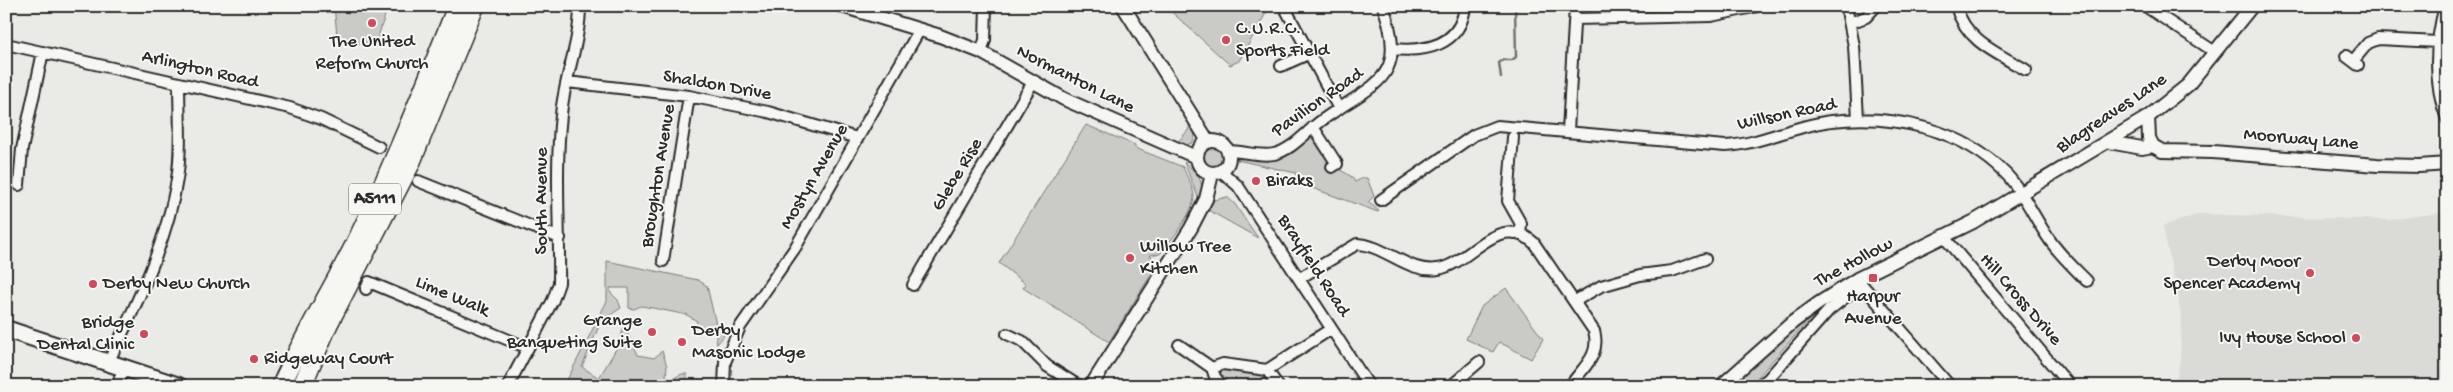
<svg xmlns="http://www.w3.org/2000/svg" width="2453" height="392" font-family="'Gochi Hand',sans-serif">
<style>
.built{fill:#dadad6}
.green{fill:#cacac7;stroke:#7a7a79}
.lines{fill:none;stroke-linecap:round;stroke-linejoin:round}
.stream{stroke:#727270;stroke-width:2.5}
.minor-casing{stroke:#2b2b2b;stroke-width:14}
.tertiary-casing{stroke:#2b2b2b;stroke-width:16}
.primary-casing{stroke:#2b2b2b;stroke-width:20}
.trunk-casing{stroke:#2b2b2b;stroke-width:21}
.minor{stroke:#f6f6f2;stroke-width:10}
.tertiary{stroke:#f6f6f2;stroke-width:12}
.primary{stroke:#f6f6f2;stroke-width:16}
.trunk{stroke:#f6f6f2;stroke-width:18}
.poi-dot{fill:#d1495b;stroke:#f6f6f2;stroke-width:2}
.labels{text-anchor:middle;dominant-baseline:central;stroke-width:4;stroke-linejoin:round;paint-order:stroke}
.shield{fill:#f6f6f2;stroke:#686867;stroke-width:1}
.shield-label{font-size:18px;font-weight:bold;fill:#2b2b2b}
.poi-label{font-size:19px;fill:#2b2b2b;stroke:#f6f6f2;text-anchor:start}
.street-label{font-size:19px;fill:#2b2b2b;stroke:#f6f6f2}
</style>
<rect width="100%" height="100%" fill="#eaeae6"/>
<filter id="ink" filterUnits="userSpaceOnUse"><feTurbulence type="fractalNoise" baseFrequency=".02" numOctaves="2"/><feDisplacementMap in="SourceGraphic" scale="10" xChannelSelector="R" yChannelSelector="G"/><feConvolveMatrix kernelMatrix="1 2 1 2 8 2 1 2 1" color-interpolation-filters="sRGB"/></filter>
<g filter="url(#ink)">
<!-- built -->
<path class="built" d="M2447 212V386H2175L2180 360 2182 319 2163 226 2199 214 2388 220Z"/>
<!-- green -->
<path class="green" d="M334 6H388L376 43 338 45Z
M1165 6H1270L1239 61 1230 65Z
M1189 120C1193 129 1198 134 1192 143L1186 145 1177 143 1189 129Z
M1086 125 1135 145V148L1183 167C1186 175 1194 188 1194 197 1194 212 1170 242 1160 254L1150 255 1157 265 1109 342 1023 288 1026 284 999 263Z
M1308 137H1314L1329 159 1326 163 1332 172 1339 169 1352 177 1355 182 1363 178H1367L1374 196 1368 202 1379 211 1378 212 1293 181 1296 173 1237 160C1246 156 1254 159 1264 160 1282 162 1296 147 1308 137Z
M1200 156a11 11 0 1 1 22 0a11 11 0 1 1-22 0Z
M1184 162C1206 180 1205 188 1195 213L1198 197Z
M1227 197 1234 203 1258 238 1208 210 1214 200Z
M607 261 698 280 707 286 717 329H726L723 337 717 344 715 331 696 327 697 321 687 315 653 308 641 306 634 309 629 308V288H610V292L618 300 621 308 601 321 582 367 599 378 619 344 625 322H631L627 332 638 355 654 358 662 351 667 366 666 376 670 380 682 374H687V386H645L643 382 640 386H564L607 301Z
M1506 288 1543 339 1531 359 1499 342 1493 352 1466 339 1482 306Z
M1820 308 1756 379 1745 386H1727L1804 317Z
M1222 369 1263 372 1274 386H1226L1219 377Z"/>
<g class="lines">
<!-- stream -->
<path class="stream" d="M1501 77 1499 63 1503 60H1512L1516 57 1515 6"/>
<!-- minor casing -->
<g class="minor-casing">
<path id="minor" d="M1284 6 1339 109
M1846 6 1854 46 1858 119
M1956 6C1965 41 1997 53 2026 70
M2145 6 2215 52
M2445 6C2435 42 2433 83 2447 119
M1575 19 1711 16 1758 6
M1850 23 1866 17 1876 6
M6 44 290 108 321 119 379 147
M1393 49C1425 52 1461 46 1465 6
M981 52 985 40 986 6
M2346 56 2358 65
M2353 61 2368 43 2378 39 2438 42
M1281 66 1308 54
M567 82 689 96 768 112 857 138
M1313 127 1337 164 1332 167
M1568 131 1575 6
M1513 137 1508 201 1521 224 1520 235
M1228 151C1243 151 1260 157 1274 154 1292 150 1306 132 1321 121 1372 83 1410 82 1383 6
M1221 171 1238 186 1369 386
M418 181 560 238
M19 185 22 149 43 52
M1381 200 1474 135 1497 126 1725 146C1762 144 1795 125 1832 121 1894 114 1963 129 2007 175 2024 193 2035 219 2049 239 2059 254 2074 268 2087 281
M1944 237 2070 386
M663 261 689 96
M1300 278 1357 244C1385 245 1409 274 1438 269 1471 264 1498 210 1534 243L1594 331C1601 356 1583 367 1570 386
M1858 280 1950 386
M913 285 1033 82
M366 289 369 282 528 348
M1575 301 1601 286 1640 275 1672 271 1705 259
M1007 334 1022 341 1047 366 1079 386
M1179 345 1212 368
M108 363C136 305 167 243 177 179 182 148 179 115 179 83
M1267 370 1278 386
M117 386 124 367
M508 386 553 300 559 283C560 227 555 170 561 115 564 78 580 44 580 6
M724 386 725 362 740 327 795 248 920 29
M1222 386 1215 377 1212 368 1223 364 1267 370 1331 329
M1451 386 1479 362
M1758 386 1768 379 1829 310 1861 285"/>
</g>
<!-- tertiary casing -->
<g class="tertiary-casing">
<path id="tertiary" d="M842 6 940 36 981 52 1064 99 1196 157
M1123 6 1208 141
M2148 117 2149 138 2153 146
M1197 157a16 16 0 1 1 32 0a16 16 0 1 1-32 0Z
M2109 142 2142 148 2153 146 2162 151 2213 152 2377 165 2419 166 2447 164
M1091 386 1191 228 1206 199 1212 174
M1721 386 1793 322 1819 303 1857 279 1973 222 2148 117 2188 85 2252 6"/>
</g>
<!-- primary casing -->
<g class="primary-casing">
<path id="primary" d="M6 329 179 386"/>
</g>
<!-- trunk casing -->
<g class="trunk-casing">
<path id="trunk" d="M281 386C303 337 331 291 355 244 393 167 425 86 457 6
M302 386 328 325 410 165 475 6"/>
</g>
<!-- minor -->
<use href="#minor" class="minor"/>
<!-- tertiary -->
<use href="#tertiary" class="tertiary"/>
<!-- primary -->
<use href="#primary" class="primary"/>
<!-- trunk -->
<use href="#trunk" class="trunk"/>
</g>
</g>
<!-- markers -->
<g class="poi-dot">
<circle cx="372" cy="23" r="5"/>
<circle cx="1226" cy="40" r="5"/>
<circle cx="1256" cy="181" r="5"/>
<circle cx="1130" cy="258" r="5"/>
<circle cx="2310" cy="273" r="5"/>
<rect x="1868" y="273" width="10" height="10" rx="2.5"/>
<circle cx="93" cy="284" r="5"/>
<circle cx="652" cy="332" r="5"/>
<circle cx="144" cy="334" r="5"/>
<circle cx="2356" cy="338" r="5"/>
<circle cx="682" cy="342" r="5"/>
<circle cx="254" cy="359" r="5"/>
</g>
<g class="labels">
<!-- shield labels -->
<rect class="shield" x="349" y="183.5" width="52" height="31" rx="4"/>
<g class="shield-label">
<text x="375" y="199">A5111</text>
</g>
<!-- poi labels -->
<g class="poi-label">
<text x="1236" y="29">C.U.R.C.<tspan x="1236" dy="22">Sports Field</tspan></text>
<text x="372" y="42" text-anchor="middle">The United<tspan x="372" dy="22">Reform Church</tspan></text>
<text x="1266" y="181">Biraks</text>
<text x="1140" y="247">Willow Tree<tspan x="1140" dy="22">Kitchen</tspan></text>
<text x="2300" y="262" text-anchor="end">Derby Moor<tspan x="2300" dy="22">Spencer Academy</tspan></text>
<text x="103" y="284">Derby New Church</text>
<text x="1873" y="297" text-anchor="middle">Harpur<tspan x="1873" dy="22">Avenue</tspan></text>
<text x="642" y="321" text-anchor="end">Grange<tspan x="642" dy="22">Banqueting Suite</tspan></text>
<text x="134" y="323" text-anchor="end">Bridge<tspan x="134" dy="22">Dental Clinic</tspan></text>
<text x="692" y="331">Derby<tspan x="692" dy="22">Masonic Lodge</tspan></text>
<text x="2346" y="338" text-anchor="end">Ivy House School</text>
<text x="264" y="359">Ridgeway Court</text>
</g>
<!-- street labels -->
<g class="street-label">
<text transform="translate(200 70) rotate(13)">Arlington Road</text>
<text transform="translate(1075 80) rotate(27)">Normanton Lane</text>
<text transform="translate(717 86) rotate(10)">Shaldon Drive</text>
<text transform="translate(1318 103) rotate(-35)">Pavilion Road</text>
<text transform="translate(2112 114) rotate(-34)">Blagreaves Lane</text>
<text transform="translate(1787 115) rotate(-12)">Willson Road</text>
<text transform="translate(2301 140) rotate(5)">Moorway Lane</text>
<text transform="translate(958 175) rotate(-59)">Glebe Rise</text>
<text transform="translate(659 176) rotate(-81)">Broughton Avenue</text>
<text transform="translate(815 177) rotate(-60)">Mostyn Avenue</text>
<text transform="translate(542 201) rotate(-90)">South Avenue</text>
<text transform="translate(1854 263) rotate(-28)">The Hollow</text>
<text transform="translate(1313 266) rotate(57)">Brayfield Road</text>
<text transform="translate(452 297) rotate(23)">Lime Walk</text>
<text transform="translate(2020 300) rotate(49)">Hill Cross Drive</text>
</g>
</g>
<!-- margin -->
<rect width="2453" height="392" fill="none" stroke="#f6f6f2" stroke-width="25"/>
<rect x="12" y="12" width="2428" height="367" fill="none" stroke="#2b2b2b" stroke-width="2" filter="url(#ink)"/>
</svg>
